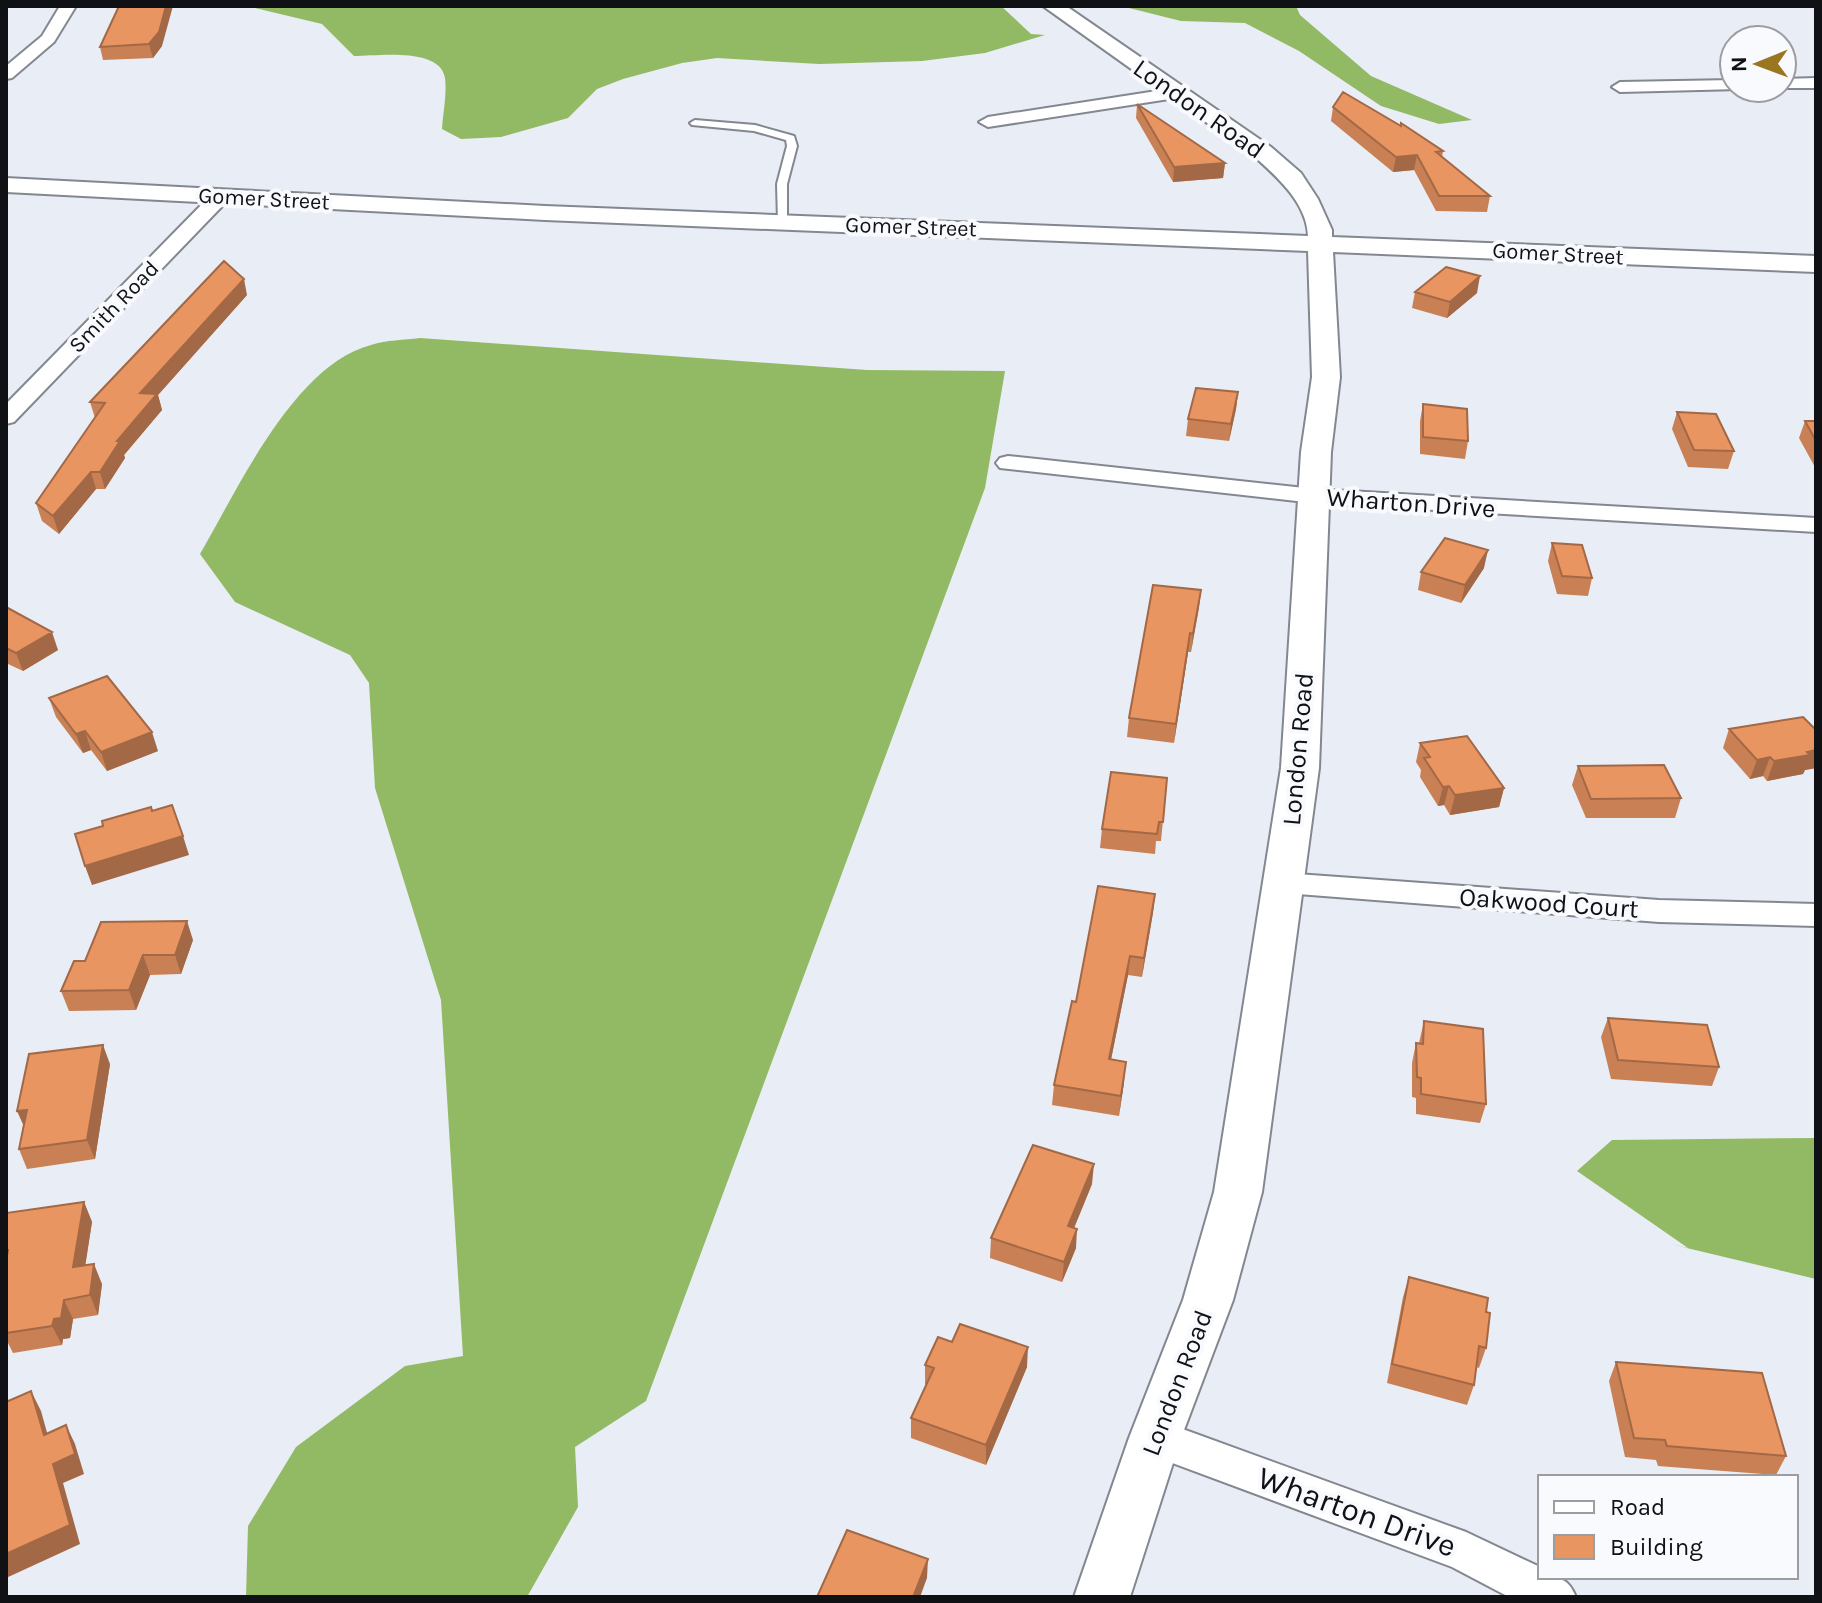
<svg xmlns="http://www.w3.org/2000/svg" width="1822" height="1603" font-family="Karla,sans-serif">
<style>
.forest{fill:#92b964}
.lines{fill:none;stroke-linecap:round;stroke-linejoin:round}
.service-casing{stroke:#838790;stroke-width:4}
.minor-casing{stroke:#838790;stroke-width:4}
.tertiary-casing{stroke:#838790;stroke-width:4}
.service{fill:#fff;fill-rule:evenodd}
.minor{fill:#fff;fill-rule:evenodd}
.tertiary{fill:#fff;fill-rule:evenodd}
.wall{fill:#c88054}
.shaded-wall{fill:#a36845}
.building{fill:#e99562;stroke:#a36845;stroke-width:2}
.labels{text-anchor:middle;dominant-baseline:central;stroke-width:8;stroke-linejoin:round;paint-order:stroke}
.far-street-label{font-size:22px;fill:#0f1114;stroke:#f8fafe}
.street-label{font-size:26px;fill:#0f1114;stroke:#f8fafe}
.near-street-label{font-size:32px;fill:#0f1114;stroke:#f8fafe}
</style>
<rect width="100%" height="100%" fill="#e8edf6"/>
<!-- forest -->
<path class="forest" d="M247 6H1001L1031 34 1045 35 985 53 922 61 819 64 717 58 682 63 623 79 597 89 568 118 501 137 461 139 442 129C443 113 447 94 445 78 440 47 378 56 354 56L322 24Z
M1121 6H1296L1300 15 1371 76 1472 120 1439 124 1381 106 1299 51 1245 23 1181 21Z
M420 338 867 370 1005 371 985 488 646 1401 575 1447 578 1507 527 1597H246L248 1526 296 1447 405 1366 463 1356 441 1000 375 788 369 683 350 655 235 602 200 554C238 489 294 365 371 345 387 340 404 340 420 338Z
M1816 1138V1279L1670 1244 1688 1248 1577 1171 1612 1140Z"/>
<g class="lines">
<!-- service casing -->
<g class="service-casing">
<path id="service" d="M695 120 755 125 794 136 797 146 787 184V224L778 222 777 184 787 146 786 140 754 131 692 125 690 123Z"/>
</g>
<!-- minor casing -->
<g class="minor-casing">
<path id="minor" d="M60 6H76L54 42 12 78 6 79V66L42 36Z
M1816 78V88H1778H1782V79Z
M1734 80V88L1740 89 1620 92 1612 87 1620 82Z
M1176 88 1185 93 1182 97 988 127 979 122 988 117Z
M221 190 230 196 228 200 14 422 6 424V404L214 192Z
M1008 456 1314 489 1816 518V532L1314 503 1000 468 996 463 1000 458Z
M1283 873 1659 900 1816 904V926L1659 922 1272 892 1267 884 1272 876Z
M1155 1419 1466 1532 1540 1567V1577C1560 1577 1568 1578 1576 1597H1509L1452 1567 1140 1451 1134 1438 1140 1425Z"/>
</g>
<!-- tertiary casing -->
<g class="tertiary-casing">
<path id="tertiary" d="M1043 6H1066L1271 147 1301 173 1318 199 1332 230V237L1816 256V272L1333 252 1340 377 1331 452 1319 768 1262 1192 1233 1300 1181 1438 1130 1597H1074L1129 1438 1183 1300 1214 1192 1281 768 1301 452 1312 377 1308 251 545 220 6 192V178L545 206 1308 236C1307 203 1277 177 1255 157Z"/>
</g>
<!-- service -->
<use href="#service" class="service"/>
<!-- minor -->
<use href="#minor" class="minor"/>
<!-- tertiary -->
<use href="#tertiary" class="tertiary"/>
</g>
<!-- wall -->
<path class="wall" d="M119 6 162 46 153 58 103 60 100 47Z
M1137 104 1225 163 1223 178 1173 182 1136 118Z
M1333 107 1443 151 1442 157 1490 196 1487 212 1436 211 1414 170 1393 172 1331 121Z
M1415 292 1477 293 1447 318 1412 308Z
M247 295 158 395 162 410 124 455 125 458 105 489H96L59 534 42 521 36 503 95 418 90 402Z
M1238 392 1236 409 1229 441 1186 436 1188 419Z
M1423 404 1468 441 1465 459 1420 454V421Z
M1677 412 1734 451 1728 469 1688 467 1672 429Z
M1805 421H1816V469L1799 438Z
M1552 543 1592 578 1588 596 1557 594 1548 561Z
M1484 568 1461 603 1418 590 1421 572Z
M1201 590 1191 652H1188L1174 743 1127 737 1129 718Z
M6 607 58 650 23 671 6 663Z
M49 698 158 751 107 771 91 750 83 753 56 717Z
M1729 729 1816 730V768L1805 770 1803 774 1767 781 1763 776 1750 779 1723 748Z
M1420 743 1504 788 1499 807 1450 815 1444 805 1438 806 1420 777 1421 770 1416 762Z
M1578 766 1681 798 1675 818H1586L1572 785Z
M1167 778 1161 841H1156L1155 854 1100 848 1102 829Z
M1155 894 1142 977 1128 975 1111 1060 1124 1082 1119 1116 1052 1105 1054 1085Z
M193 940 181 974 150 975 136 1010 69 1011 61 991 85 961Z
M1608 1018 1719 1067 1712 1086 1611 1079 1601 1037Z
M1424 1021 1486 1104 1480 1123 1416 1114V1098L1412 1097V1063L1416 1043H1419Z
M110 1064 95 1159 27 1169 19 1149 23 1126Z
M1092 1184 1074 1228 1076 1248 1062 1282 990 1258 991 1238Z
M84 1202 92 1222 85 1265 102 1284 98 1315 73 1319 70 1338 63 1339 62 1345 13 1353 8 1343 6 1344V1213Z
M1409 1277 1486 1312V1348L1479 1368 1476 1367 1474 1385 1467 1405 1387 1383 1403 1297Z
M952 1342 1027 1367 986 1465 911 1438V1418L926 1385 925 1384V1365Z
M1616 1362 1786 1456 1776 1475 1658 1466 1656 1460 1625 1457 1609 1381Z"/>
<!-- shaded-wall -->
<path class="shaded-wall" d="M166 6H173L162 46 153 58 149 44Z
M1417 155 1414 170 1393 172 1396 157Z
M1225 163 1223 178 1173 182 1174 167Z
M1480 276 1477 293 1447 318 1450 302Z
M244 279 247 295 158 395 162 410 124 455 125 458 105 489 100 472 117 441 140 393Z
M1238 392 1236 409 1229 441 1231 424Z
M91 472 96 489 59 534 53 516Z
M1488 550 1484 568 1461 603 1465 585Z
M1201 590 1199 608 1191 652 1193 634Z
M52 632 58 650 23 671 16 653Z
M1190 633 1188 652 1174 743 1176 724Z
M85 731 91 750 83 753 76 734Z
M152 732 158 751 107 771 101 752Z
M1816 750V768L1805 770 1803 774 1767 781 1774 761Z
M1770 757 1763 776 1750 779 1757 760Z
M1449 786 1444 805 1438 806 1443 787Z
M1504 788 1499 807 1450 815 1455 795Z
M183 836 189 855 92 885 85 866Z
M1155 894 1153 913 1142 977 1144 958Z
M187 921 193 940 181 974 175 955Z
M143 955 150 975 136 1010 129 990Z
M1130 956 1128 975 1107 1079 1109 1059Z
M103 1045 110 1064 95 1159 87 1140Z
M1126 1062 1124 1082 1119 1116 1121 1096Z
M27 1110 26 1131 17 1111Z
M1094 1164 1092 1184 1067 1245 1068 1226Z
M84 1202 92 1222 82 1287 73 1267Z
M1077 1229 1076 1248 1062 1282 1064 1262Z
M94 1264 102 1284 98 1315 90 1295Z
M64 1300 73 1319 70 1338 63 1339 62 1345 52 1326 54 1319Z
M1028 1347 1027 1367 986 1465V1445Z
M31 1391 41 1411 53 1454 44 1435Z
M66 1425 75 1444 84 1474 63 1483 80 1544 6 1578V1554L53 1464Z
M928 1559 927 1578 920 1597H913Z"/>
<!-- building -->
<path class="building" d="M119 6H166L159 32 149 44 100 47Z
M1343 92 1401 126V123L1443 151 1436 152 1490 196H1439L1417 155 1396 157 1333 107Z
M1137 104 1225 163 1174 167Z
M224 261 244 279 140 393 157 394 117 441H120L100 472H91L53 516 36 503 105 403 90 402Z
M1446 267 1480 276 1450 302 1415 292Z
M1196 388 1238 392 1231 424 1188 419Z
M1423 404 1467 409 1468 441 1423 437Z
M1677 412 1716 414 1734 451 1694 450Z
M1805 421H1816V441Z
M1445 538 1488 550 1465 585 1421 572Z
M1552 543 1582 545 1592 578 1562 576Z
M1153 585 1201 590 1193 634 1190 633 1176 724 1129 718Z
M6 607 52 632 16 653 6 648Z
M107 676 152 732 101 752 85 731 76 734 49 698Z
M1803 717 1816 730V750L1807 752 1810 755 1774 761 1770 757 1757 760 1729 729Z
M1467 736 1504 788 1455 795 1449 786 1443 787 1424 758 1430 757 1420 743Z
M1664 765 1681 798 1591 799 1578 766Z
M1111 772 1167 778 1163 822H1159L1157 834 1102 829Z
M172 805 183 836 85 866 75 834 103 826 102 821 151 807 152 811Z
M1098 886 1155 894 1144 958 1130 956 1109 1059 1126 1062 1121 1096 1054 1085 1072 1001 1076 1002Z
M187 921 175 955H143L129 990 61 991 74 961H85L101 922Z
M1608 1018 1707 1025 1719 1067 1618 1060Z
M1424 1021 1483 1029 1486 1104 1421 1094V1078L1417 1077 1416 1043 1423 1044Z
M103 1045 87 1140 19 1149 27 1110 17 1111 29 1054Z
M1033 1145 1094 1164 1068 1226 1077 1229 1064 1262 991 1238Z
M84 1202 73 1267 94 1264 90 1295 64 1300 61 1318 54 1319 52 1326 6 1333V1262L8 1250H6V1213Z
M1409 1277 1488 1298 1486 1312 1490 1313 1486 1348 1479 1346 1474 1385 1392 1364Z
M960 1324 1028 1347 986 1445 911 1418 934 1368 925 1365 938 1337 952 1342Z
M1616 1362 1762 1373 1786 1456 1667 1446 1665 1440 1634 1438Z
M31 1391 44 1435 66 1425 75 1454 53 1464 70 1525 6 1554V1402Z
M847 1530 928 1559 913 1597H817Z"/>
<g class="labels">
<!-- far-street labels -->
<g class="far-street-label">
<text transform="translate(264 199) rotate(3)">Gomer Street</text>
<text transform="translate(911 227) rotate(2)">Gomer Street</text>
<text transform="translate(1558 254) rotate(3)">Gomer Street</text>
<text transform="translate(114 307) rotate(-46)">Smith Road</text>
</g>
<!-- street labels -->
<g class="street-label">
<text transform="translate(1199 109) rotate(35)">London Road</text>
<text transform="translate(1411 503) rotate(4)">Wharton Drive</text>
<text transform="translate(1298 749) rotate(-85)">London Road</text>
<text transform="translate(1549 903) rotate(4)">Oakwood Court</text>
<text transform="translate(1177 1383) rotate(-69)">London Road</text>
</g>
<!-- near-street labels -->
<g class="near-street-label">
<text transform="translate(1357 1512) rotate(20)">Wharton Drive</text>
</g>
</g>
<!-- border -->
<rect width="1822" height="1603" fill="none" stroke="#0f1114" stroke-width="16"/>
<!-- legend -->
<rect x="1538" y="1475" width="260" height="104" fill="#f8fafe" stroke="#9b9da0" stroke-width="2"/>
<rect x="1554" y="1501" width="40" height="12" fill="#ffffff" stroke="#9b9da0" stroke-width="2"/>
<text x="1610" y="1515" font-size="24" fill="#0f1114">Road</text>
<rect x="1554" y="1535" width="40" height="24" fill="#e99562" stroke="#9b9da0" stroke-width="2"/>
<text x="1610" y="1555" font-size="24" fill="#0f1114">Building</text>
<!-- north arrow -->
<g transform="translate(1758 64) rotate(269)"><circle r="38" fill="#f8fafe" stroke="#9b9da0" stroke-width="2"/>
<path d="M0-6L14 30L0 20L-14 30Z" fill="#9a7621"/>
<text y="-12" font-size="22" font-weight="bold" text-anchor="middle" fill="#0f1114">N</text>
</g>
</svg>
